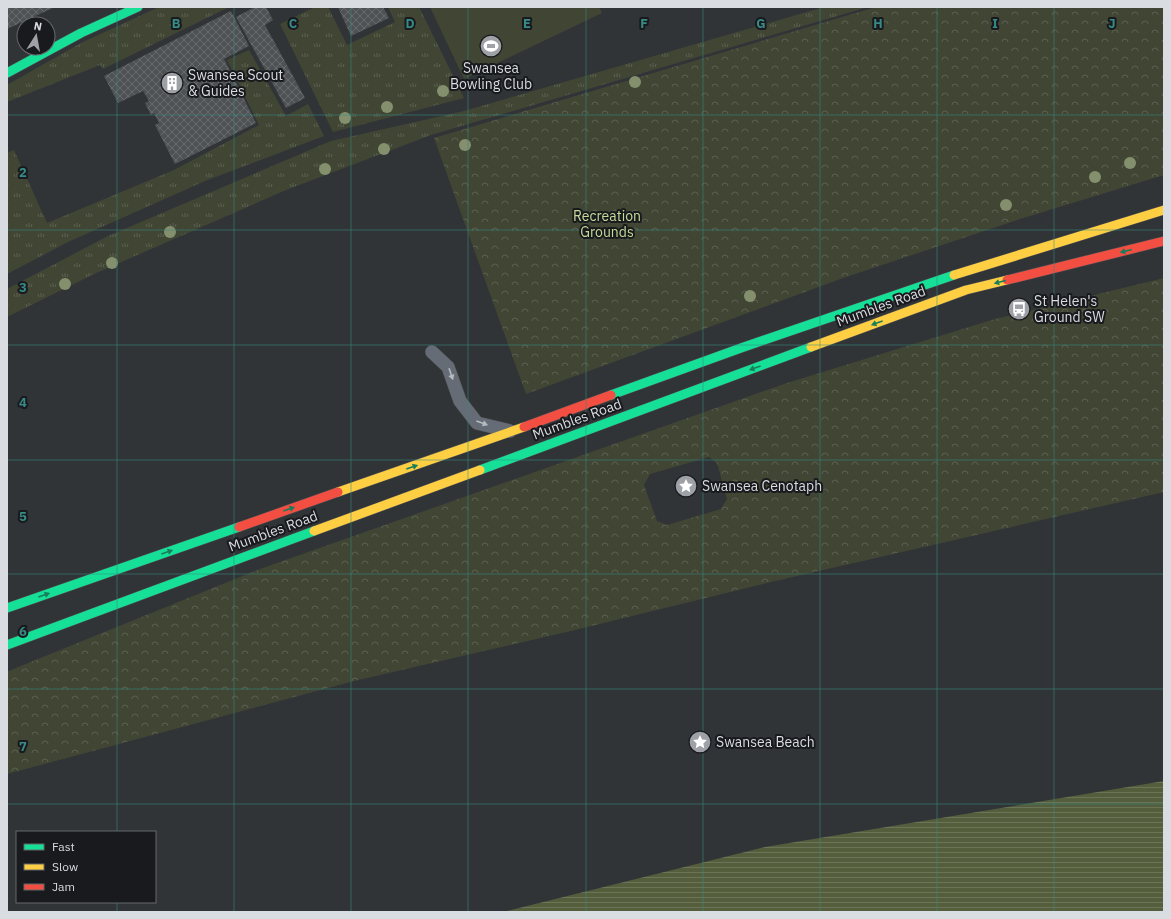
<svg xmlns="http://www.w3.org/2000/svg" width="1171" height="919" font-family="'IBM Plex Sans',sans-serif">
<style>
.grass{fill:url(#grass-tufts)}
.park{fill:url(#park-crowns);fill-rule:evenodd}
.pitch{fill:#404633}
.water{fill:url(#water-rules)}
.building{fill:url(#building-cross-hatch)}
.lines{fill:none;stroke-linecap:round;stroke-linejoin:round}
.lane-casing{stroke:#505255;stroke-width:14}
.fast-casing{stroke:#505255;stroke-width:10}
.slow-casing{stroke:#505255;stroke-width:10}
.jam-casing{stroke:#505255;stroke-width:10}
.lane{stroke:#666c75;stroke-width:13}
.fast{stroke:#16e098;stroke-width:9}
.slow{stroke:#ffcf43;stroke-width:9}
.jam{stroke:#f24e42;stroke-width:9}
.tree{fill:#84906d}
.oneway{fill:#177d5a}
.oneway2{fill:#b6bac1}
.grid{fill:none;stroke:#378a85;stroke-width:1;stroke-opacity:0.55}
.labels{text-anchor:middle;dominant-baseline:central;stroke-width:4;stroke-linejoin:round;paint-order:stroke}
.poi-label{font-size:14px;fill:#d9dce1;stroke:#181a1d;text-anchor:start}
.park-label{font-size:14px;fill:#c7db99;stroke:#181a1d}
.street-label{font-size:14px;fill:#d9dce1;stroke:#181a1d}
.grid-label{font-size:13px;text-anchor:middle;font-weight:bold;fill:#378a85;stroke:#181a1d;stroke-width:4;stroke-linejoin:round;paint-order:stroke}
</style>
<defs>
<pattern id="grass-tufts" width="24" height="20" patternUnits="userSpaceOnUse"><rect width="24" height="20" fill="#404633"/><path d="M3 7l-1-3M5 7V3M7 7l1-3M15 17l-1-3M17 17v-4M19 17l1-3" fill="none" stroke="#5b6050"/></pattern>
<pattern id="park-crowns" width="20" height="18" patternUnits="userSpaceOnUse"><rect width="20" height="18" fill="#404633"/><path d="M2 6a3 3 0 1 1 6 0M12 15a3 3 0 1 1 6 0" fill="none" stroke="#5b6050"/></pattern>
<pattern id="water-rules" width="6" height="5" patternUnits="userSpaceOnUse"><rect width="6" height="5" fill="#545e3c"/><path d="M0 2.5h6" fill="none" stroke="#6c7458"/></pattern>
<pattern id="building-cross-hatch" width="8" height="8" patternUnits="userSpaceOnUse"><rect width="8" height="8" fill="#4f5254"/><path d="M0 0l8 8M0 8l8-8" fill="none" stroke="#686a6c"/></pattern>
</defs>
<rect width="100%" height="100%" fill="#313437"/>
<!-- grass -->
<path class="grass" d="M159 7H229L103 69 100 65 7 102V85L81 43Z
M315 7H328L347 45 395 22 388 7H419L464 98 333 132 280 24Z
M824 7H868L431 135 286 190 94 274 7 317V289L108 236 331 141 464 111Z
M249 50 286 116 308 104 324 136 205 181 68 242 7 274V153L14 150 47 223 174 170 259 125 227 60Z"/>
<!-- park -->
<path class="park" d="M876 7H1164V175L1020 219 843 278 526 394 434 138Z
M1164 278V492L775 581 575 630 354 681 7 774V672L11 670 260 569 787 383 995 319ZM709 457 717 463 727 499 721 509 667 525 657 521 644 485 650 474Z"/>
<!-- pitch -->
<path class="pitch" d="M430 7H599L602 13 464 79Z"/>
<!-- water -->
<path class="water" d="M1164 781V912H503L765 847Z"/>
<!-- building -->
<path class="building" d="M7 7H55L7 29Z
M255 7H266L273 20 265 25 305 98 286 108 236 17Z
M338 7H383L389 18 351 36Z
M231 11 249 46 224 59 256 123 175 164 155 125 159 123 154 113 151 115 145 103 149 101 143 91 118 103 104 76Z"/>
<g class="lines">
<!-- lane casing -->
<g class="lane-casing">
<path id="lane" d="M432 352 448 367 460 401 477 423 510 431"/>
</g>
<!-- fast casing -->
<g class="fast-casing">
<path id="fast" d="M7 73 81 33 138 7
M611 395 741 348 954 275
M480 470 811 347
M7 608 239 527
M7 645 314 531"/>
</g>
<!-- slow casing -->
<g class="slow-casing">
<path id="slow" d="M954 275 1164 210
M811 347 966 290 1007 280
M338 492 524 427
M314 531 480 470"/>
</g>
<!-- jam casing -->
<g class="jam-casing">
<path id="jam" d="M1007 280 1164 241
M524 427 611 395
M239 527 338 492"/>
</g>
<!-- lane -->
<use href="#lane" class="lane"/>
<!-- fast -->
<use href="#fast" class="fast"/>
<!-- slow -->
<use href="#slow" class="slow"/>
<!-- jam -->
<use href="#jam" class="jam"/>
</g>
<!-- trees -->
<g class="tree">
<circle cx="635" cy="82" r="6"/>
<circle cx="443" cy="91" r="6"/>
<circle cx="387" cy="107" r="6"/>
<circle cx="345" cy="118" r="6"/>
<circle cx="465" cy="145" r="6"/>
<circle cx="384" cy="149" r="6"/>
<circle cx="1130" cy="163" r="6"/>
<circle cx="325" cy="169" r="6"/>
<circle cx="1095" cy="177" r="6"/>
<circle cx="1006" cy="205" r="6"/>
<circle cx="170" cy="232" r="6"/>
<circle cx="112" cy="263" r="6"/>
<circle cx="65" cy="284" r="6"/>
<circle cx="750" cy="296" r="6"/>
</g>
<!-- one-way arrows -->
<defs><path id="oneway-solid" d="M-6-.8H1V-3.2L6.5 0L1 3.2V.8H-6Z"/></defs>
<g class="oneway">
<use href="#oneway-solid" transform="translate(1126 251) rotate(166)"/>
<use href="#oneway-solid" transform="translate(1000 282) rotate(166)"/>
<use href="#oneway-solid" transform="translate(877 323) rotate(160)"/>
<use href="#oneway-solid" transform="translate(755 368) rotate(160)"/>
<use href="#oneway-solid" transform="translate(412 467) rotate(-19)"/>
<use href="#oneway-solid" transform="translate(289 509) rotate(-19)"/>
<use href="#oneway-solid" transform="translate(167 552) rotate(-19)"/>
<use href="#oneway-solid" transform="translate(44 595) rotate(-19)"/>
</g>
<g class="oneway2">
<use href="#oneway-solid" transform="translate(451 374) rotate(71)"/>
<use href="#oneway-solid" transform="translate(482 423) rotate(20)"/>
</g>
<!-- grid -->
<path class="grid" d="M117 7V832M234 7V912M351 7V912M468 7V912M586 7V912M703 7V912M820 7V912M937 7V912M1054 7V912M7 115H1164M7 230H1164M7 345H1164M7 460H1164M7 574H1164M7 689H1164M7 804H1164M117 902V912"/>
<!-- icons -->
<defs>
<g id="stadium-disc" transform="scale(1.15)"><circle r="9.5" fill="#9ea1a6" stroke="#181a1d"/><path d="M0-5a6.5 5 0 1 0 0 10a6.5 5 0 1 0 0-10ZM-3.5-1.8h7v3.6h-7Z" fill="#fff"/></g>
<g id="building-disc" transform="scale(1.15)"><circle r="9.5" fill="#9ea1a6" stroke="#181a1d"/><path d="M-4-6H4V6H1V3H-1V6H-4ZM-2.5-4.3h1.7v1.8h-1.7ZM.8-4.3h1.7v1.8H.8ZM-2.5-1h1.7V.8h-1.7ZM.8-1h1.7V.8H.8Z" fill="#fff"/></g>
<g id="bus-disc" transform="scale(1.15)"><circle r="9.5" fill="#9ea1a6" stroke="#181a1d"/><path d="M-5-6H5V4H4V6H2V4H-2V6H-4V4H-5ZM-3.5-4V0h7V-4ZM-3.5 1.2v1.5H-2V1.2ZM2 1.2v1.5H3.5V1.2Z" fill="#fff"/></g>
<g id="sight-disc" transform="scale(1.15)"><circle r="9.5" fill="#9ea1a6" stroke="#181a1d"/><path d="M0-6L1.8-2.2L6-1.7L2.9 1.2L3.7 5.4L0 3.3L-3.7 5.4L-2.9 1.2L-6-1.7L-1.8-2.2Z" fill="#fff"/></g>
</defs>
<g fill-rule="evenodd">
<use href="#stadium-disc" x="491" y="46"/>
<use href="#building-disc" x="172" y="83"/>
<use href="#bus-disc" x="1019" y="309"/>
<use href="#sight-disc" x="686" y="486"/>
<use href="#sight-disc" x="700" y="742"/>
</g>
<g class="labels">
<!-- poi labels -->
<g class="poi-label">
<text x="491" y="68" text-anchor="middle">Swansea<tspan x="491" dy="16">Bowling Club</tspan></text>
<text x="188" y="75">Swansea Scout<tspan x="188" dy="16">&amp; Guides</tspan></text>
<text x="1034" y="301">St Helen's<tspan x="1034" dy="16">Ground SW</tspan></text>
<text x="702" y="486">Swansea Cenotaph</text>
<text x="716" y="742">Swansea Beach</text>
</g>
<!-- park labels -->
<g class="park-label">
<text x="607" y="216">Recreation<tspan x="607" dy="16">Grounds</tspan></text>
</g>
<!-- street labels -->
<g class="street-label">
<text transform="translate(881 306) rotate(-20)">Mumbles Road</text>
<text transform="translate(577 419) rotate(-20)">Mumbles Road</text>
<text transform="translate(273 531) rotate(-20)">Mumbles Road</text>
</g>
</g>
<g class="grid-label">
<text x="176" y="28">B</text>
<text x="293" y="28">C</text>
<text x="410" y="28">D</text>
<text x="527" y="28">E</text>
<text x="644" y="28">F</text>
<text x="761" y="28">G</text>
<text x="878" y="28">H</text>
<text x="995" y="28">I</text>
<text x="1112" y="28">J</text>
<text x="23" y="177">2</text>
<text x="23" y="292">3</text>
<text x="23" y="407">4</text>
<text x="23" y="521">5</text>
<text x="23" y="636">6</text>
<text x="23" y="751">7</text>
</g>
<!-- border -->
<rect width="1171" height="919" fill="none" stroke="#d9dce1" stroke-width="16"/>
<!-- legend -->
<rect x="16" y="831" width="140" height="72" fill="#181a1d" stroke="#65686b"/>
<rect x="24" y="844" width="20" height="6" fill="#16e098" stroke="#65686b"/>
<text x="52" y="851" font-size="12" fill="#d9dce1">Fast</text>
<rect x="24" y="864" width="20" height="6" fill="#ffcf43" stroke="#65686b"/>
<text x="52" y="871" font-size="12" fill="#d9dce1">Slow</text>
<rect x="24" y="884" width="20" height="6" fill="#f24e42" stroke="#65686b"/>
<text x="52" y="891" font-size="12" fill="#d9dce1">Jam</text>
<!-- north arrow -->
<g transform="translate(36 36) rotate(11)"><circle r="19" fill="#181a1d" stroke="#65686b"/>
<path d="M0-3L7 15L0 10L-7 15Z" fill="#9ea1a6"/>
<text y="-6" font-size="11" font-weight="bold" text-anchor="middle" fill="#d9dce1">N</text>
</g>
</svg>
